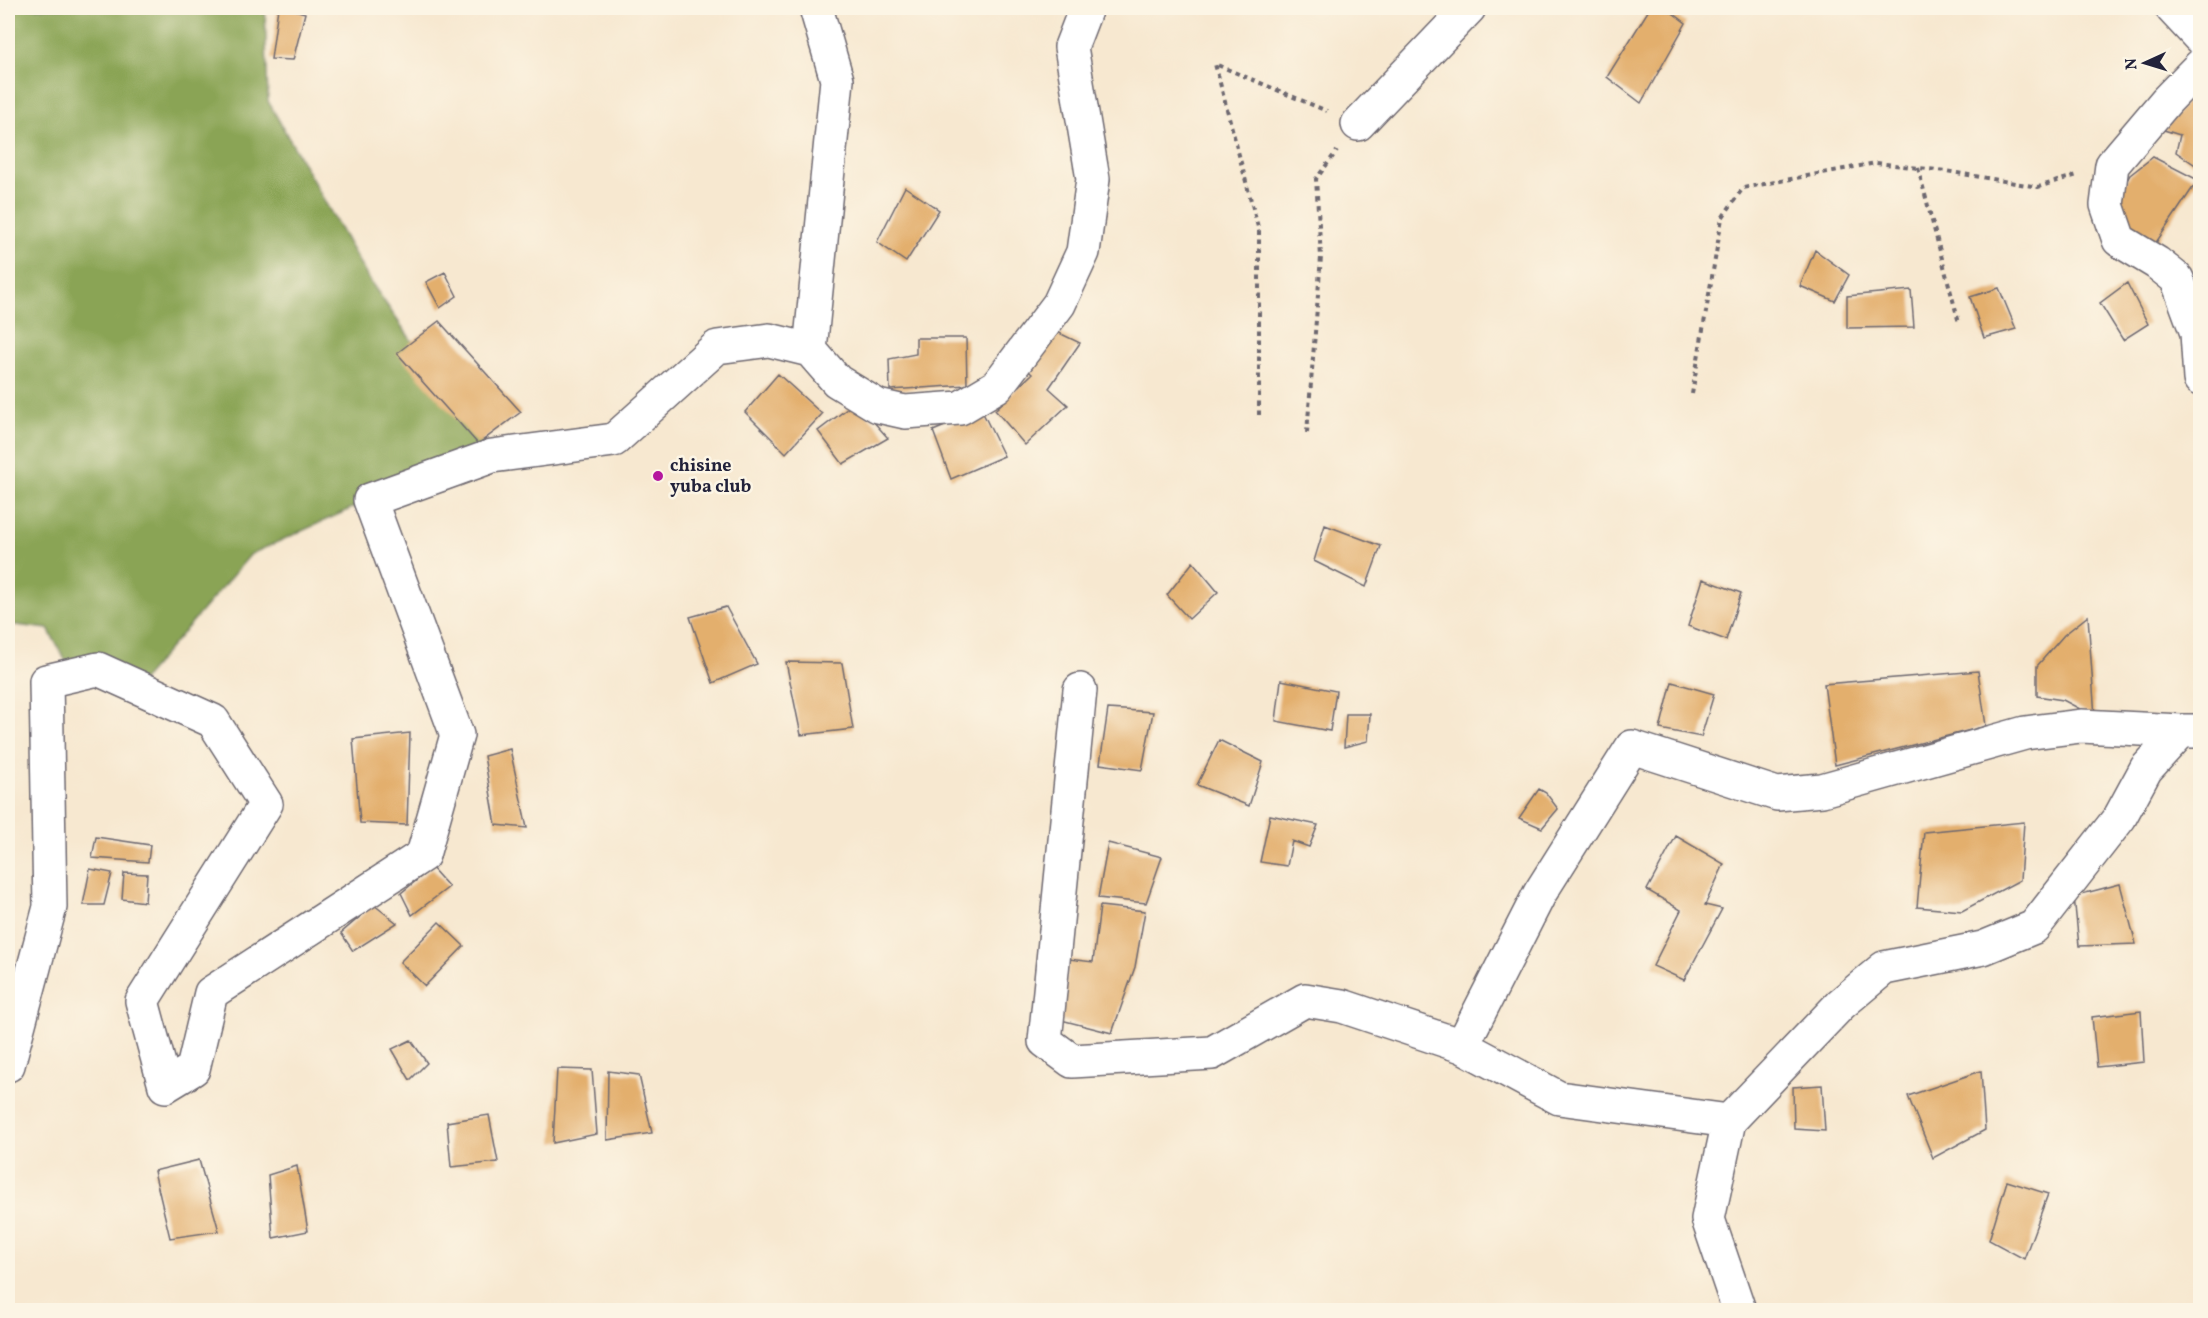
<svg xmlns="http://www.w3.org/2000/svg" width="2208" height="1318" font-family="Vollkorn,serif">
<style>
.forest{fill:#8aa455;stroke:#566348;stroke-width:1.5}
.building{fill:#e3af6d}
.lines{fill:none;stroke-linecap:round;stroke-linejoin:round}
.minor-casing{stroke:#6d676f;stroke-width:36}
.path{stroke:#6d676f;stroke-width:4;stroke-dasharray:4.5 4.5;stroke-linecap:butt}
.minor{stroke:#fff;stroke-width:33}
.poi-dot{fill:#b5179e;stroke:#fcf5e5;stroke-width:2}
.labels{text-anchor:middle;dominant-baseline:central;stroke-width:5;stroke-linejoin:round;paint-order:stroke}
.poi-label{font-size:18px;font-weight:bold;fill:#22223b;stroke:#fcf5e5;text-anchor:start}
</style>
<rect width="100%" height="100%" fill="#fcf5e5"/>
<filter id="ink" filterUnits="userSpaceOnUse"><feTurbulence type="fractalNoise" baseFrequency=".0167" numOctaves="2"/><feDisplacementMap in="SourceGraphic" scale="12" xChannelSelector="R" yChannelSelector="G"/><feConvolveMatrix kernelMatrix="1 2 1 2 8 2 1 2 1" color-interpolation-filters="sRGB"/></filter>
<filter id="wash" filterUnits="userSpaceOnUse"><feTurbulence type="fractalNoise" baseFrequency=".008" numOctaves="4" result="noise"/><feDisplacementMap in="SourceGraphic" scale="24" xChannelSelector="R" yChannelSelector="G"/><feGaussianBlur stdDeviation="1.35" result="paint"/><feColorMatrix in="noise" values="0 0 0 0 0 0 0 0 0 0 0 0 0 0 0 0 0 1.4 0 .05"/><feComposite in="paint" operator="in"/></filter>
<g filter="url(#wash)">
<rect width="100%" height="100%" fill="#f7e8d0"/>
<!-- forest -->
<path class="forest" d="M8 8H265L268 101 368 278 492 456 370 500 251 554 137 686 73 674 48 629 8 624Z"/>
<g id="blocks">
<!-- building -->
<path class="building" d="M278 8H288L305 13 293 60 271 59Z
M1650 8H1666L1686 23 1641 103 1607 77Z
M2200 89V168L2176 152 2180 135 2164 130 2188 100Z
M2153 157 2198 180 2151 250 2127 238 2117 198 2130 175Z
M905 187 939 210 906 262 877 242Z
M1815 250 1849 275 1835 301 1800 286Z
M445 272 457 296 440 308 426 282Z
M2127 283 2148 324 2123 340 2100 303Z
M1999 288 2016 329 1984 338 1970 297Z
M1911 290 1914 327 1847 328V296Z
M439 321 521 412 478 444 397 353Z
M1051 329 1080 343 1049 388 1068 405 1025 445 995 410 1032 374 1022 365Z
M916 338H966L967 385 890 390 889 359 916 354Z
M778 374 822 414 786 453 745 412Z
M856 402 888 438 843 464 818 431Z
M982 411 1004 456 951 479 933 431Z
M1325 525 1381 546 1366 587 1314 561Z
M1193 562 1218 592 1189 619 1167 595Z
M1703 579 1741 593 1726 640 1688 626Z
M726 607 757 664 713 683 690 617Z
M2088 616 2095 717 2063 700 2037 696V666L2064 635Z
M786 662 842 663 853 729 801 735Z
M1978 671 1986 726 1835 765 1824 684Z
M1281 680 1336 691 1330 731 1276 721Z
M1672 682 1714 694 1701 737 1660 729Z
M1108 709 1153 712 1142 770 1100 764Z
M1346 714H1370L1368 741 1344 747Z
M410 733 407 825 360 823 353 739Z
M1219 740 1263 762 1249 806 1197 785Z
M510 749 527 828 496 825 484 756Z
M1539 789 1546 793 1558 809 1542 828 1519 818Z
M1270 815 1318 825 1309 847 1292 841 1287 866 1260 862Z
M2024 822 2020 880 1962 911 1917 907 1924 832Z
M1676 836 1724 864 1705 905 1722 909 1684 980 1653 966 1681 910 1647 890Z
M96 837 150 845 148 862 92 858Z
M1108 843 1162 857 1146 903 1098 898Z
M432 868 449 887 412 915 401 893Z
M90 869 112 873 104 905H83Z
M124 873 147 874 145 902 122 899Z
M2120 884 2136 944 2079 946 2074 896Z
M374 905 397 923 353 951 341 933Z
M1100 906 1145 911 1135 967 1112 1033 1061 1020 1069 959 1093 962Z
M439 922 464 946 425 986 400 962Z
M2141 1011 2144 1062 2097 1067 2092 1017Z
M411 1040 427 1063 410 1080 392 1049Z
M557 1069 592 1070 597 1134 553 1143Z
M608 1071 639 1075 652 1133 607 1140Z
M1981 1071 1985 1130 1933 1158 1908 1096Z
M1822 1085 1825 1131 1794 1129 1793 1087Z
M489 1115 498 1162 451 1167 447 1122Z
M199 1160 219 1231 170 1238 154 1171Z
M297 1166 308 1231 273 1238 268 1175Z
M2007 1181 2048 1194 2024 1259 1989 1240Z"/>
</g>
</g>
<g filter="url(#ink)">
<use href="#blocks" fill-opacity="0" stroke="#6d676f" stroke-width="1.5"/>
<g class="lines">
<!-- minor casing -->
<g class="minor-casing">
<path id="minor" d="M2172 8 2200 38
M2200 66 2167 100 2112 165 2107 205 2119 240 2157 263 2177 279 2197 333 2200 379
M1358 124 1469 8
M810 350 837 381 878 406 905 412 960 408 997 386 1059 304 1083 252 1093 179 1071 47 1086 8
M1080 690 1045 1041 1072 1061 1212 1053 1305 1000 1342 1006 1462 1046 1559 1098 1729 1121
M1462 1046 1540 893 1632 747 1777 794 1822 790 2025 733 2081 726 2181 731
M8 1065 50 907 46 681 98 669 213 721 266 804 142 1001 165 1086 193 1069 211 993 423 855 457 735 370 500 492 456 614 440 717 347 769 340 810 350 837 80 816 8
M1739 1310 1708 1219 1729 1121 1841 1004 1884 968 1983 948 2034 927 2120 817 2146 769 2181 731H2196"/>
</g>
<!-- path -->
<path class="path" d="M1918 168 1959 323
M1692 394 1722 218 1743 188 1876 163 1946 171 2038 187 2077 175
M1259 415V231L1215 64 1327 111
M1307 433 1321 257 1316 179 1337 151"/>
<!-- minor -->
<use href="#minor" class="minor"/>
</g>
</g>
<!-- markers -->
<circle class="poi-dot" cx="658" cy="476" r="6"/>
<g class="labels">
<!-- poi labels -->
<g class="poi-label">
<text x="670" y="466">chisine<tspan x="670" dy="21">yuba club</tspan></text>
</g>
</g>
<!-- margin -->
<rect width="2208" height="1318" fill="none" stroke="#fcf5e5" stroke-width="30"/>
<!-- north arrow -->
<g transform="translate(2145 63) rotate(266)" stroke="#fcf5e5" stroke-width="4.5" paint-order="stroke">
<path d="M0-4.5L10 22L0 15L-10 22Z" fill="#22223b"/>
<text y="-9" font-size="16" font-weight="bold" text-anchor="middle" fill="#22223b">N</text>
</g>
</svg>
